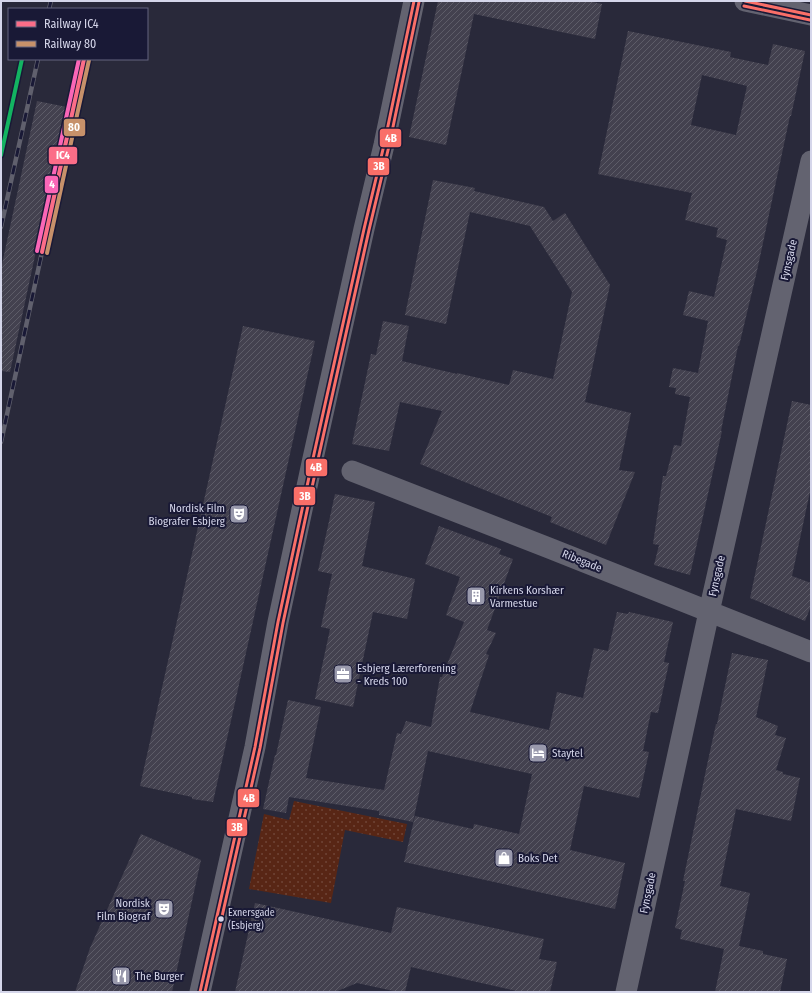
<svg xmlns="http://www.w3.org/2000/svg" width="812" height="993" font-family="'Fira Sans Condensed',sans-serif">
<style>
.grass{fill:url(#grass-dots)}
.building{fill:url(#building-hatch);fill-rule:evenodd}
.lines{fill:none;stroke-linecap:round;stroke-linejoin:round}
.street{stroke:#636370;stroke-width:21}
.rail-casing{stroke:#60606d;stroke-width:4.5}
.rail{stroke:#191936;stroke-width:3;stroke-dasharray:9;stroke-linecap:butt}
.bus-1-casing{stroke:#191936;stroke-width:6}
.bus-2-casing{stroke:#191936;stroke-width:6}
.bus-1{stroke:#f96f68;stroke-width:3}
.bus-2{stroke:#f96f68;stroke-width:3}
.rail-1-casing{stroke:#191936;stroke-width:7}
.rail-2-casing{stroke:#191936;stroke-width:7}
.rail-3-casing{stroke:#191936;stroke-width:7}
.rail-4-casing{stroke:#191936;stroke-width:7}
.rail-1{stroke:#fb6d88;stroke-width:4}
.rail-2{stroke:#c7916a;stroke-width:4}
.rail-3{stroke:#fa66b7;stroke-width:4}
.rail-4{stroke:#13b361;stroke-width:4}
.bus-dot{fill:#d5d6ea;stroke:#191936;stroke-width:1.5}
.labels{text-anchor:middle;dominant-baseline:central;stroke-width:4;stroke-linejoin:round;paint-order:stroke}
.bus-label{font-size:10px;fill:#d5d6ea;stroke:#191936;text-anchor:start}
.street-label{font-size:11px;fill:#d5d6ea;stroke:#191936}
.poi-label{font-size:11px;fill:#d5d6ea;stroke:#191936;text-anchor:start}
.line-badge{stroke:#191936;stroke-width:1.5}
.badge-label{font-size:11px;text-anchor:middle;font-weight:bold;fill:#fff}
</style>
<defs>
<pattern id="grass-dots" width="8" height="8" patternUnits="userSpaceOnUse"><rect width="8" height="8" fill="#582615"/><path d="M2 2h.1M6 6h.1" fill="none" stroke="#6f4537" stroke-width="1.8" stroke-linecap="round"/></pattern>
<pattern id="building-hatch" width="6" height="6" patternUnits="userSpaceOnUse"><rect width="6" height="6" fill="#43414f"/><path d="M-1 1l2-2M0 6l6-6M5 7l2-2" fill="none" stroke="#5d5c68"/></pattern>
</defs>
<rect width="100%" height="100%" fill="#29293a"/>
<!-- grass -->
<path class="grass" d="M294 801 407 824 403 842 345 830 331 903 249 889 264 814 289 820Z"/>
<!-- building -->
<path class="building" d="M438 1H588L602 4 595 39 474 14 446 145 409 137Z
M628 31 731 52 730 57 768 65 773 44 805 51 791 116H790L757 271 739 346H738L721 431H722L690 575 654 565 659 545 653 544 663 476H666L674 445 681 446 690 397 675 394 676 388 669 387 673 368 698 373 708 321 683 315 689 291 714 297 727 240 716 237 718 228 685 220 692 193 598 174ZM702 75 747 86 736 135 691 125Z
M37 101 67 107 10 372 1 371V269Z
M433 180 475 188 474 191 544 207 553 221 565 213 610 285 585 402 631 413 619 470 635 472 606 545 550 522 552 517 420 464 442 411 400 402 389 451 352 444 371 354 376 355 383 321 409 326 402 361 457 374V373L509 385 513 370 553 379 572 292 530 226 470 212 446 324 405 315Z
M243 326 315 341 213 802 192 799V797L140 786Z
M792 401 811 405V487L792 576 811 583V606L805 621 750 598Z
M335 494 375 502 362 566 415 579 407 619 373 612 353 707 315 699 330 629 321 627 332 574 318 571Z
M439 526 501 549 499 554 513 559 487 630 496 633 486 654 489 655 470 712 549 730 557 692 583 698 594 648 608 651 617 612 628 614 629 612 673 622 664 662 669 663 658 713 651 712 643 751 649 752 639 798 584 786 570 850 625 863 615 909 404 862 415 816 473 829 474 824 519 834 532 774 428 751 413 822 379 815V811L289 797 286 813 263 809 275 755H276L288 700 321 707 306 778 384 790 397 733 401 734 406 721 431 727 440 677H442L464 622 446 615 460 577 425 564Z
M732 653 768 660 756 717 778 726 775 735 786 738 776 770 783 772V774L800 778 791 821 736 809 720 886 750 893 739 946 763 951V954L787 959 780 992H715L724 949 680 939 682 930 675 928 685 881H683L707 765 716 724H717Z
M141 834 201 860 172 992H75L90 948Z
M255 903 391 933 397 907 544 939 539 959 557 962 550 992H521L411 967 405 992H398L357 983 335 992H235Z"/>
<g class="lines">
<!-- street -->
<path class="street" d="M745 1 811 15
M352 471 549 548 811 652
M200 992 255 747 278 622 312 463 364 229 384 145 414 1
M626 992 709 612 811 161"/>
<!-- rail casing -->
<g class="rail-casing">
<path id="rail" d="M49 9 51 1
M1 227 38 59
M1 442 42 252"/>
</g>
<!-- rail -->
<use href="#rail" class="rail"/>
<!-- bus-1 casing -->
<g class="bus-1-casing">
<path id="bus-1" d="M745 1 811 15
M200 992 255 747 278 622 312 463 364 229 384 145 414 1"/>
</g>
<!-- bus-2 casing -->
<g class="bus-2-casing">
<path id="bus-2" d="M744 6 810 20
M205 992 260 748 283 623 317 464 369 230 389 146 419 2"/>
</g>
<!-- bus-1 -->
<use href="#bus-1" class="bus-1"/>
<!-- bus-2 -->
<use href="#bus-2" class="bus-2"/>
<!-- rail-1 casing -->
<g class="rail-1-casing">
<path id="rail-1" d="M42 252 84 59"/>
</g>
<!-- rail-2 casing -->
<g class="rail-2-casing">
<path id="rail-2" d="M47 253 89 60"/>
</g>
<!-- rail-3 casing -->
<g class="rail-3-casing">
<path id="rail-3" d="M37 251 79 59"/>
</g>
<!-- rail-4 casing -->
<g class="rail-4-casing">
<path id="rail-4" d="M1 155 22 59"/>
</g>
<!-- rail-1 -->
<use href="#rail-1" class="rail-1"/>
<!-- rail-2 -->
<use href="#rail-2" class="rail-2"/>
<!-- rail-3 -->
<use href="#rail-3" class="rail-3"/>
<!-- rail-4 -->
<use href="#rail-4" class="rail-4"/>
</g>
<!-- icons -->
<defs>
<g id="theatre-square" transform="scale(1)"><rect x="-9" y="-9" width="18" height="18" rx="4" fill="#9999ac" stroke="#191936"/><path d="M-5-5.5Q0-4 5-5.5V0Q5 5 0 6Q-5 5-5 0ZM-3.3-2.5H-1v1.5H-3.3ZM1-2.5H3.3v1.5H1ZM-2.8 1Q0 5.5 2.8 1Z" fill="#fff"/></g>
<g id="building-square" transform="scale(1)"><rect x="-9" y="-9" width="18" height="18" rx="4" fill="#9999ac" stroke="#191936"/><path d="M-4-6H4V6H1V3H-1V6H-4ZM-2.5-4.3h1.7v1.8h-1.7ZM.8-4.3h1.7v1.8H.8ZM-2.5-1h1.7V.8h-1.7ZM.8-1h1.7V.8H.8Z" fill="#fff"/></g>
<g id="office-square" transform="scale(1)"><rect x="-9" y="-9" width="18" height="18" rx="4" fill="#9999ac" stroke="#191936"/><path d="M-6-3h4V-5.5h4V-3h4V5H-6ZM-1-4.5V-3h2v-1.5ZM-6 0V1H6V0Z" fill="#fff"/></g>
<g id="hotel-square" transform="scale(1)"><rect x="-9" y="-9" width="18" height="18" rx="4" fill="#9999ac" stroke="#191936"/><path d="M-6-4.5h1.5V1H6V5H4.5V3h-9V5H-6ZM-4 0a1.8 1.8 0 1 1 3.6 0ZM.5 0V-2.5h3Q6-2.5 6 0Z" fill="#fff"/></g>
<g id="shop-square" transform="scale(1)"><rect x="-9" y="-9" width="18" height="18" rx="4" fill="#9999ac" stroke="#191936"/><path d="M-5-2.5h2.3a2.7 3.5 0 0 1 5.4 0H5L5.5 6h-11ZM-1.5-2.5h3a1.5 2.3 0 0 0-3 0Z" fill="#fff"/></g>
<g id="restaurant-square" transform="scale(1)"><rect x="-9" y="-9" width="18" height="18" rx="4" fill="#9999ac" stroke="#191936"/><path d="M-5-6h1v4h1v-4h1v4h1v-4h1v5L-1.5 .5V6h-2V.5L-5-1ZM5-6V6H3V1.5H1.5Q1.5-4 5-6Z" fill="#fff"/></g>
</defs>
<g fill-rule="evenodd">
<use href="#theatre-square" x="239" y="514"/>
<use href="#building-square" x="476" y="596"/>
<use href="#office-square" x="343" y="674"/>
<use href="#hotel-square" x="538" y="753"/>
<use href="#shop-square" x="504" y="858"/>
<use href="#theatre-square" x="164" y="909"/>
<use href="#restaurant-square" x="121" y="976"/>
</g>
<!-- markers -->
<circle class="bus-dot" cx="221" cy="919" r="3.5"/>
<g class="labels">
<!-- bus labels -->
<g class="bus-label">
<text x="228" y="913">Exnersgade<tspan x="228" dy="13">(Esbjerg)</tspan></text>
</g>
<!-- street labels -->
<g class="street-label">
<text transform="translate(789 260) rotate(-77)">Fynsgade</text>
<text transform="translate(582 561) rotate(22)">Ribegade</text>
<text transform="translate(717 576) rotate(-77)">Fynsgade</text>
<text transform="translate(648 893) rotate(-78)">Fynsgade</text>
</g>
<!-- poi labels -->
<g class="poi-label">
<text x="225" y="508" text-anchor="end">Nordisk Film<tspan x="225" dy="13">Biografer Esbjerg</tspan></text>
<text x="490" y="590">Kirkens Korshær<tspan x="490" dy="13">Varmestue</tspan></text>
<text x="357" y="668">Esbjerg Lærerforening<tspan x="357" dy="13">- Kreds 100</tspan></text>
<text x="552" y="753">Staytel</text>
<text x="518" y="858">Boks Det</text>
<text x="150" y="903" text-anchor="end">Nordisk<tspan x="150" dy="13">Film Biograf</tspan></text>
<text x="135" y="976">The Burger</text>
</g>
</g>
<g class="line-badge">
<rect x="63" y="118" width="23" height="19" rx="4" fill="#c7916a"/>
<rect x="379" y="128" width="23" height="20" rx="4" fill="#f96f68"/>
<rect x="48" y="146" width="30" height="19" rx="4" fill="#fb6d88"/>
<rect x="367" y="157" width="23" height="19" rx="4" fill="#f96f68"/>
<rect x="44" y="175" width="15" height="19" rx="4" fill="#fa66b7"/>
<rect x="305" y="458" width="23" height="19" rx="4" fill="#f96f68"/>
<rect x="293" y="486" width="23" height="20" rx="4" fill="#f96f68"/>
<rect x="237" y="788" width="23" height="20" rx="4" fill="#f96f68"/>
<rect x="226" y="818" width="22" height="19" rx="4" fill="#f96f68"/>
</g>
<g class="badge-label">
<text x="74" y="131">80</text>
<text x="391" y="142">4B</text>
<text x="63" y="159">IC4</text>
<text x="379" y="170">3B</text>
<text x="52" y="188">4</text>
<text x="316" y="471">4B</text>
<text x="305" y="500">3B</text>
<text x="249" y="802">4B</text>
<text x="237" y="831">3B</text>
</g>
<!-- border -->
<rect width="812" height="993" fill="none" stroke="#d5d6ea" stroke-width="4"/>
<!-- legend -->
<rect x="8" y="8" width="140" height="52" fill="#191936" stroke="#64657e"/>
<rect x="16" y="21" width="20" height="6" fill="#fb6d88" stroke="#64657e"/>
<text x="44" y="28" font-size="12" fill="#d5d6ea">Railway IC4</text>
<rect x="16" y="41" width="20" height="6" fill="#c7916a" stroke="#64657e"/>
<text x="44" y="48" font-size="12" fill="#d5d6ea">Railway 80</text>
</svg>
